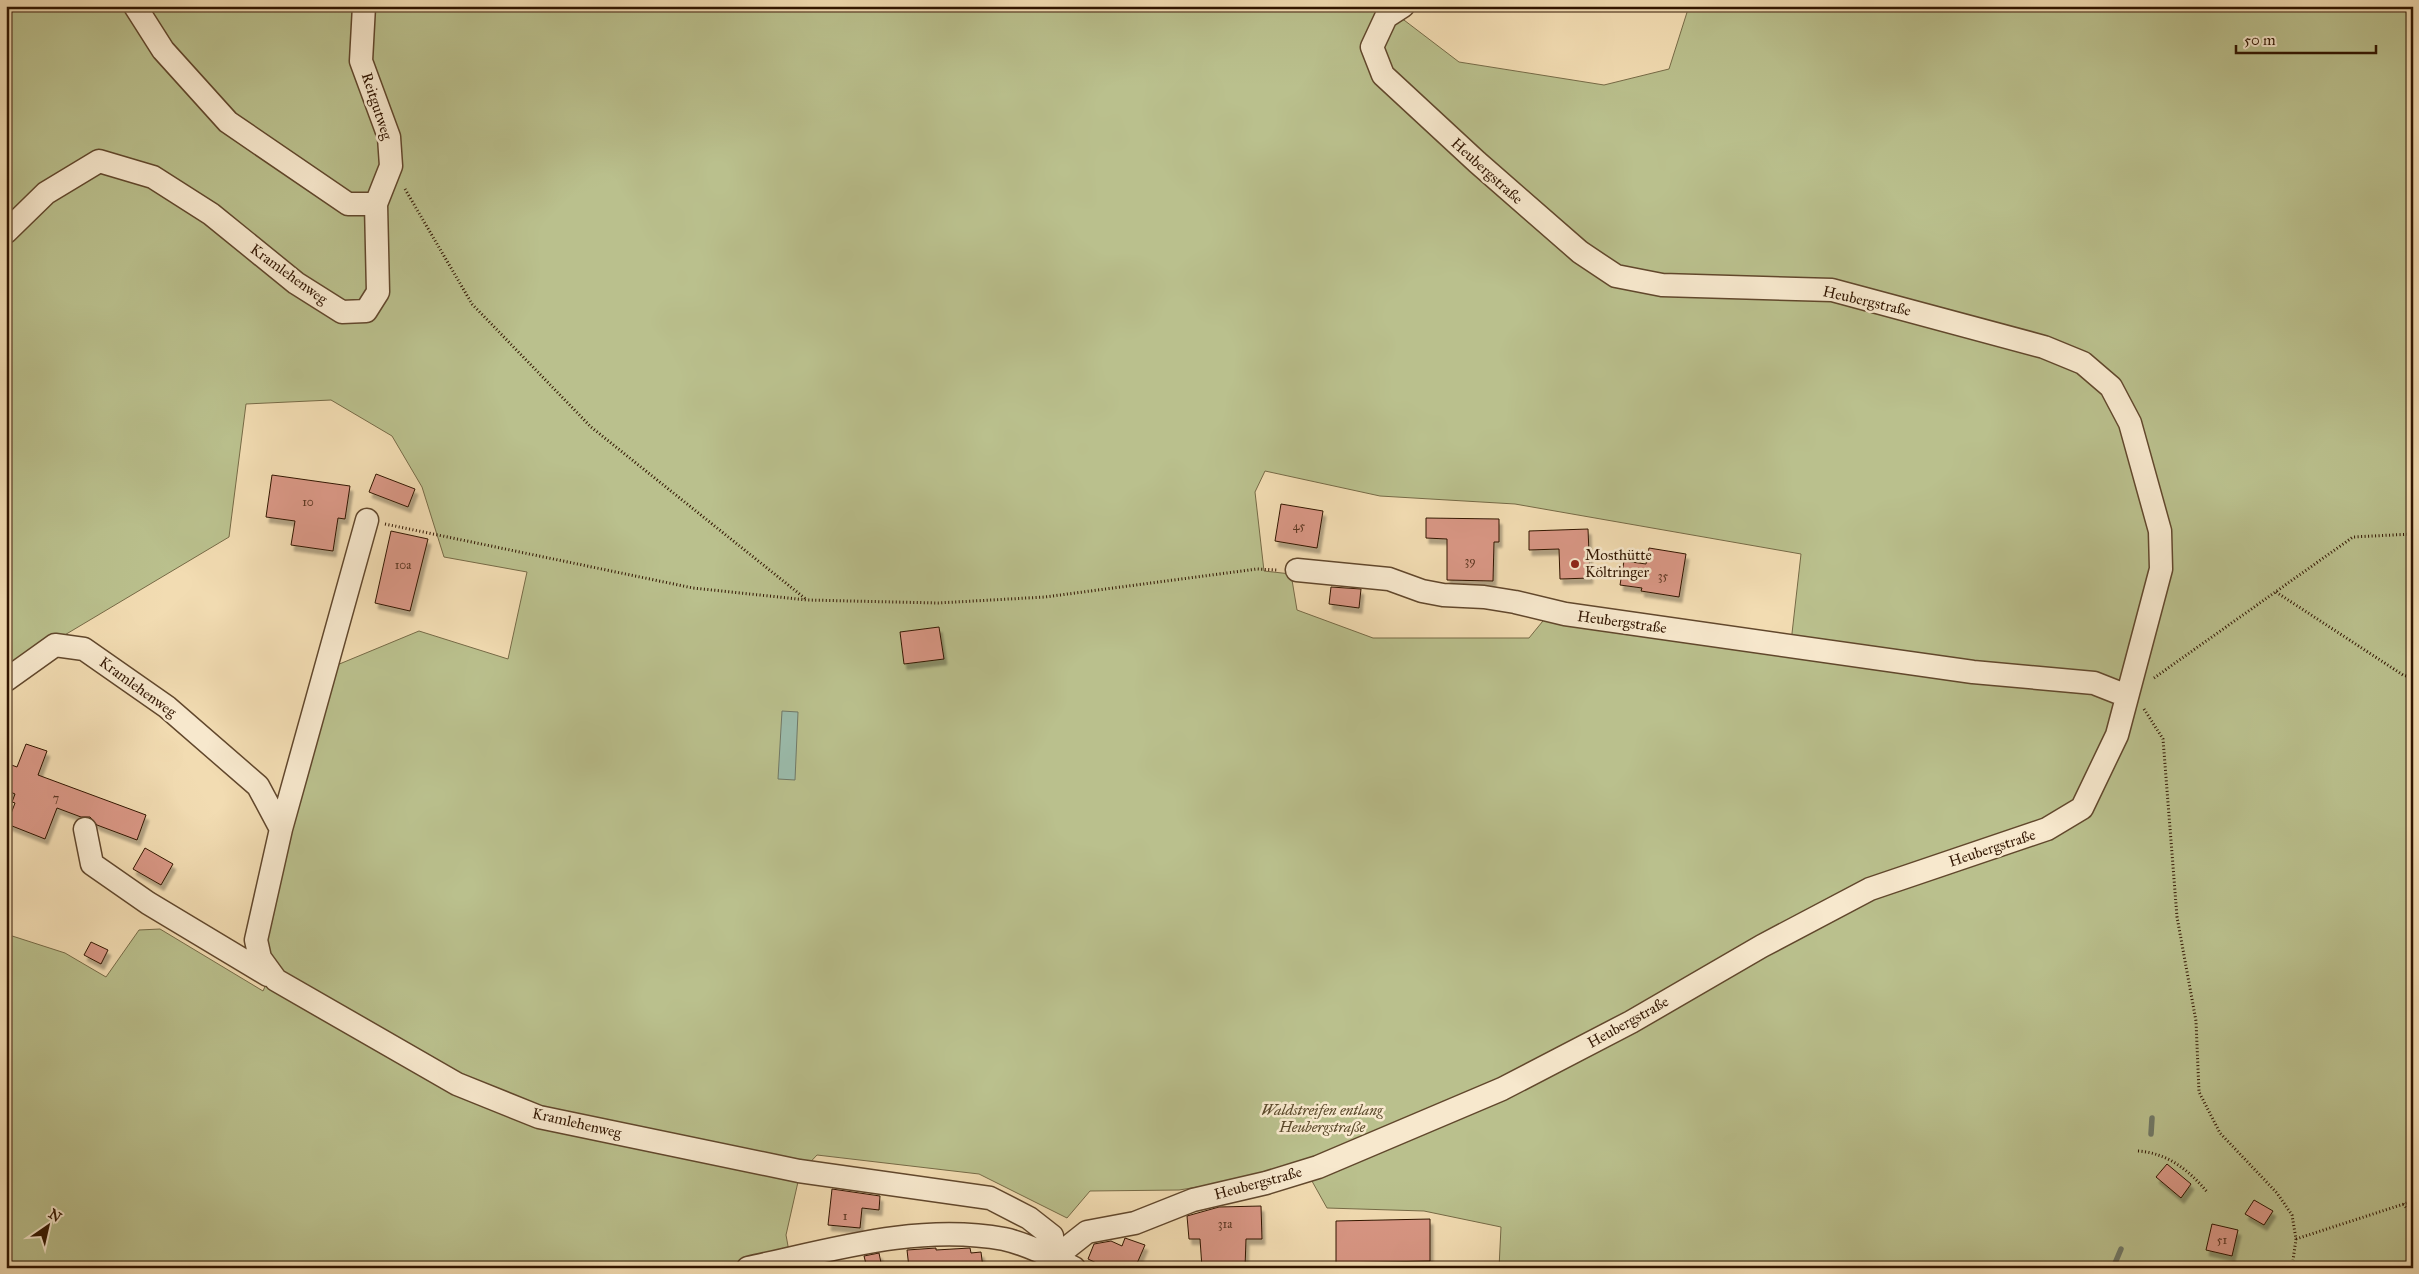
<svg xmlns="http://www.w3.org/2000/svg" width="2419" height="1274" font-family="'IM FELL Great Primer',serif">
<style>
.green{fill:#bac08d;stroke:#766a46;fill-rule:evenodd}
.water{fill:#9bbcac;stroke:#717967}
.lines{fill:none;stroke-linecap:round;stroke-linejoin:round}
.stream{stroke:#717967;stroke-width:5.5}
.building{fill:#d99785;stroke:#311500;filter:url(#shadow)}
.minor-casing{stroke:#61472c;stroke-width:25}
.path{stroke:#311500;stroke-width:3;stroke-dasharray:1 2.5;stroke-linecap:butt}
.minor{stroke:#f7e8cd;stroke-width:22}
.poi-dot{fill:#8f2418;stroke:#f7e8cd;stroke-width:2}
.labels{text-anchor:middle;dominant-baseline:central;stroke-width:5;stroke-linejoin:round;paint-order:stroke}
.number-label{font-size:12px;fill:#5b3621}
.street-label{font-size:15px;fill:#311500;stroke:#f7e8cd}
.poi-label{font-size:15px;fill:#311500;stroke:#f7e8cd;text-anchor:start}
.park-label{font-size:15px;font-style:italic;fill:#5a482a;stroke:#f7e8cd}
</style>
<defs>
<filter id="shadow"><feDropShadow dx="3" dy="5.5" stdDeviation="1" flood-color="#0004"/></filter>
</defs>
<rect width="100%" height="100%" fill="#f2dcb2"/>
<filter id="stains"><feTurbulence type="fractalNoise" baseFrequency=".004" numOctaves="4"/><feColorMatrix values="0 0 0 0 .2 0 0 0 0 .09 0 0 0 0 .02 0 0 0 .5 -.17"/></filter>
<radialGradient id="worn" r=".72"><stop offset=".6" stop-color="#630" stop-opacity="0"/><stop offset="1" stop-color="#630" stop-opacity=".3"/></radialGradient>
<!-- green -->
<path class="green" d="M6 6H1401L1400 17 1459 62 1604 85 1669 69 1689 6H2413V1268H1499L1501 1227 1424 1211 1327 1208 1308 1174 1235 1181 1179 1190 1090 1191 1067 1218 979 1174 817 1155 800 1173 786 1235 792 1268H6V934L65 953 106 977 139 930 160 929 263 991 273 969 264 942 268 910 337 665 419 631 508 659 527 572 444 557 422 487 392 436 331 400 246 404 229 537 6 670ZM1265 471 1380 496 1515 504 1801 554 1790 651 1547 616 1529 638H1373L1297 610 1291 574 1264 571 1255 492Z"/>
<!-- water -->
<path class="water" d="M782 711 798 712 795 780 778 779Z"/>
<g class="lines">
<!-- stream -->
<path class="stream" d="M2151 1134 2152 1118
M2113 1268 2121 1249"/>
</g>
<!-- building -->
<path class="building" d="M376 474 415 489 408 507 369 492Z
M272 475 350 486 345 519 338 518 333 551 291 545 295 521 266 517Z
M1281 504 1323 511 1317 548 1275 541Z
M1426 518 1499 519V542H1494L1493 581 1447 580V539L1426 538Z
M1588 529 1590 578 1560 579 1559 549 1529 550V531Z
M391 531 428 539 410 611 375 603Z
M1649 548 1686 554 1679 597 1641 591 1642 588 1620 585 1624 561 1646 564Z
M1331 587 1361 589 1359 608 1329 604Z
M939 627 944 659 904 664 900 632Z
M26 744 47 751 38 775 146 815 137 840 97 825 90 817H81L57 808 45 839 7 824 15 803 12 802 15 794 6 790V763L17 767Z
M145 848 173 864 161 885 133 869Z
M91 942 108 950 101 964 84 955Z
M2167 1164 2191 1184 2181 1198 2156 1177Z
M832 1189 880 1196 879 1210 862 1208 860 1228 828 1225Z
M2254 1200 2273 1211 2264 1225 2245 1214Z
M1261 1206 1262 1239H1246L1245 1268H1202L1200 1239H1189L1187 1216 1219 1207Z
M1430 1219V1261L1336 1263V1221Z
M2212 1224 2238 1230 2232 1256 2206 1250Z
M1125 1238 1145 1245 1135 1268H1107L1088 1259 1094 1244 1111 1241 1122 1246Z
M936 1248V1250L970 1248 971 1253 981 1252 983 1268H909L907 1250Z
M879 1253 882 1268H867L864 1256Z"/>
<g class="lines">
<!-- minor casing -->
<g class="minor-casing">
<path id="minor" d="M364 6 361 61 389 137 391 166 376 204
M6 232 46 193 99 161 153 177 211 214 296 283 342 312 366 311 378 292 376 204H348L228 122 163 50 135 6
M1297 570 1389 579 1422 591 1443 595 1484 597 1515 602 1565 614 1973 672 2094 683 2127 696
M6 680 55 645 84 649 167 707 258 786 281 829 256 940 260 958 276 980 457 1084 539 1117 799 1171 990 1198 1029 1218 1052 1236 1054 1258
M85 829 92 864 148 903 268 975
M281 829 367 520
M1054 1258 1087 1232 1135 1223 1193 1200 1266 1183 1318 1167 1502 1089 1631 1022 1762 946 1870 889 2047 829 2082 808 2117 735 2161 569 2160 531 2130 423 2111 387 2083 363 2044 347 1832 290 1662 285 1616 276 1580 252 1477 162 1383 75 1372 47 1386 17 1403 6
M748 1268C831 1250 919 1223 1004 1239 1027 1244 1053 1257 1074 1268"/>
</g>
<!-- path -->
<path class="path" d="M1479 6 1486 8 1522 6
M405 189 472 304 591 427 807 600
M385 524 693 588 807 600 938 603 1045 597 1257 569 1277 570
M2276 592 2403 675 2413 678
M2154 678 2353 537 2413 534
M2144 709 2163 739 2177 917 2196 1021 2199 1092 2220 1133 2277 1193 2292 1215 2296 1239 2293 1260
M2138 1151C2168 1153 2190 1171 2208 1193
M2403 1204 2413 1215
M2296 1239 2413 1201"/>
<!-- minor -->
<use href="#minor" class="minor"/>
</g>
<!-- markers -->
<circle class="poi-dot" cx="1575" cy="564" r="5"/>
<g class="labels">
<!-- number labels -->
<g class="number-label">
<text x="308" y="502">10</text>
<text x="1299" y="526">45</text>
<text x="1470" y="561">39</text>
<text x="403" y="565">10a</text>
<text x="1663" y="576">35</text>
<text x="56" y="798">7</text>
<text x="845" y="1216">1</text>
<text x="1225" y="1224">31a</text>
<text x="2222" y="1240">51</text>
</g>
<!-- street labels -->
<g class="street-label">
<text transform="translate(377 106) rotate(72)">Reitgutweg</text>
<text transform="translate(1487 171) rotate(42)">Heubergstraße</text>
<text transform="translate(289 274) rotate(36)">Kramlehenweg</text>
<text transform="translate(1867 301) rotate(13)">Heubergstraße</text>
<text transform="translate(1622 622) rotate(8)">Heubergstraße</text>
<text transform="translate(138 687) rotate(36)">Kramlehenweg</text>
<text transform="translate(1992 848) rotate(-18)">Heubergstraße</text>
<text transform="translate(1628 1022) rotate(-29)">Heubergstraße</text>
<text transform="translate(577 1123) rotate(13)">Kramlehenweg</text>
<text transform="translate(1258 1183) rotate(-15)">Heubergstraße</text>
</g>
<!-- poi labels -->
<g class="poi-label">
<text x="1585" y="555">Mosthütte<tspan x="1585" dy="17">Költringer</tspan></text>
</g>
<!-- park labels -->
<g class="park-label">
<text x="1322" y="1110">Waldstreifen entlang<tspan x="1322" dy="17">Heubergstraße</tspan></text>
</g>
</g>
<!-- margin -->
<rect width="2419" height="1274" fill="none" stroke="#f2dcb2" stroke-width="25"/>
<rect x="8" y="8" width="2404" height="1259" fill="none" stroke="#311500" stroke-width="2.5"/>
<rect x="12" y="12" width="2394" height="1249" fill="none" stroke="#311500"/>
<!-- north arrow -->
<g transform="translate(48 1226) rotate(34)" stroke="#f7e8cd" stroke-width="4" paint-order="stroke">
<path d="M0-4L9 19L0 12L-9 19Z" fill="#311500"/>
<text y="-8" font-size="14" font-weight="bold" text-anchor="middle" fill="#311500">N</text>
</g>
<!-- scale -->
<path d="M2236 45v8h140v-8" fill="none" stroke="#311500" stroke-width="2.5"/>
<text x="2244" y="45" font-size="15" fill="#311500" stroke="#f7e8cd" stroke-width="4" paint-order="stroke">50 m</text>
<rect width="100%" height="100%" filter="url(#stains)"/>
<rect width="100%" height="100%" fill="url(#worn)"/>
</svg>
